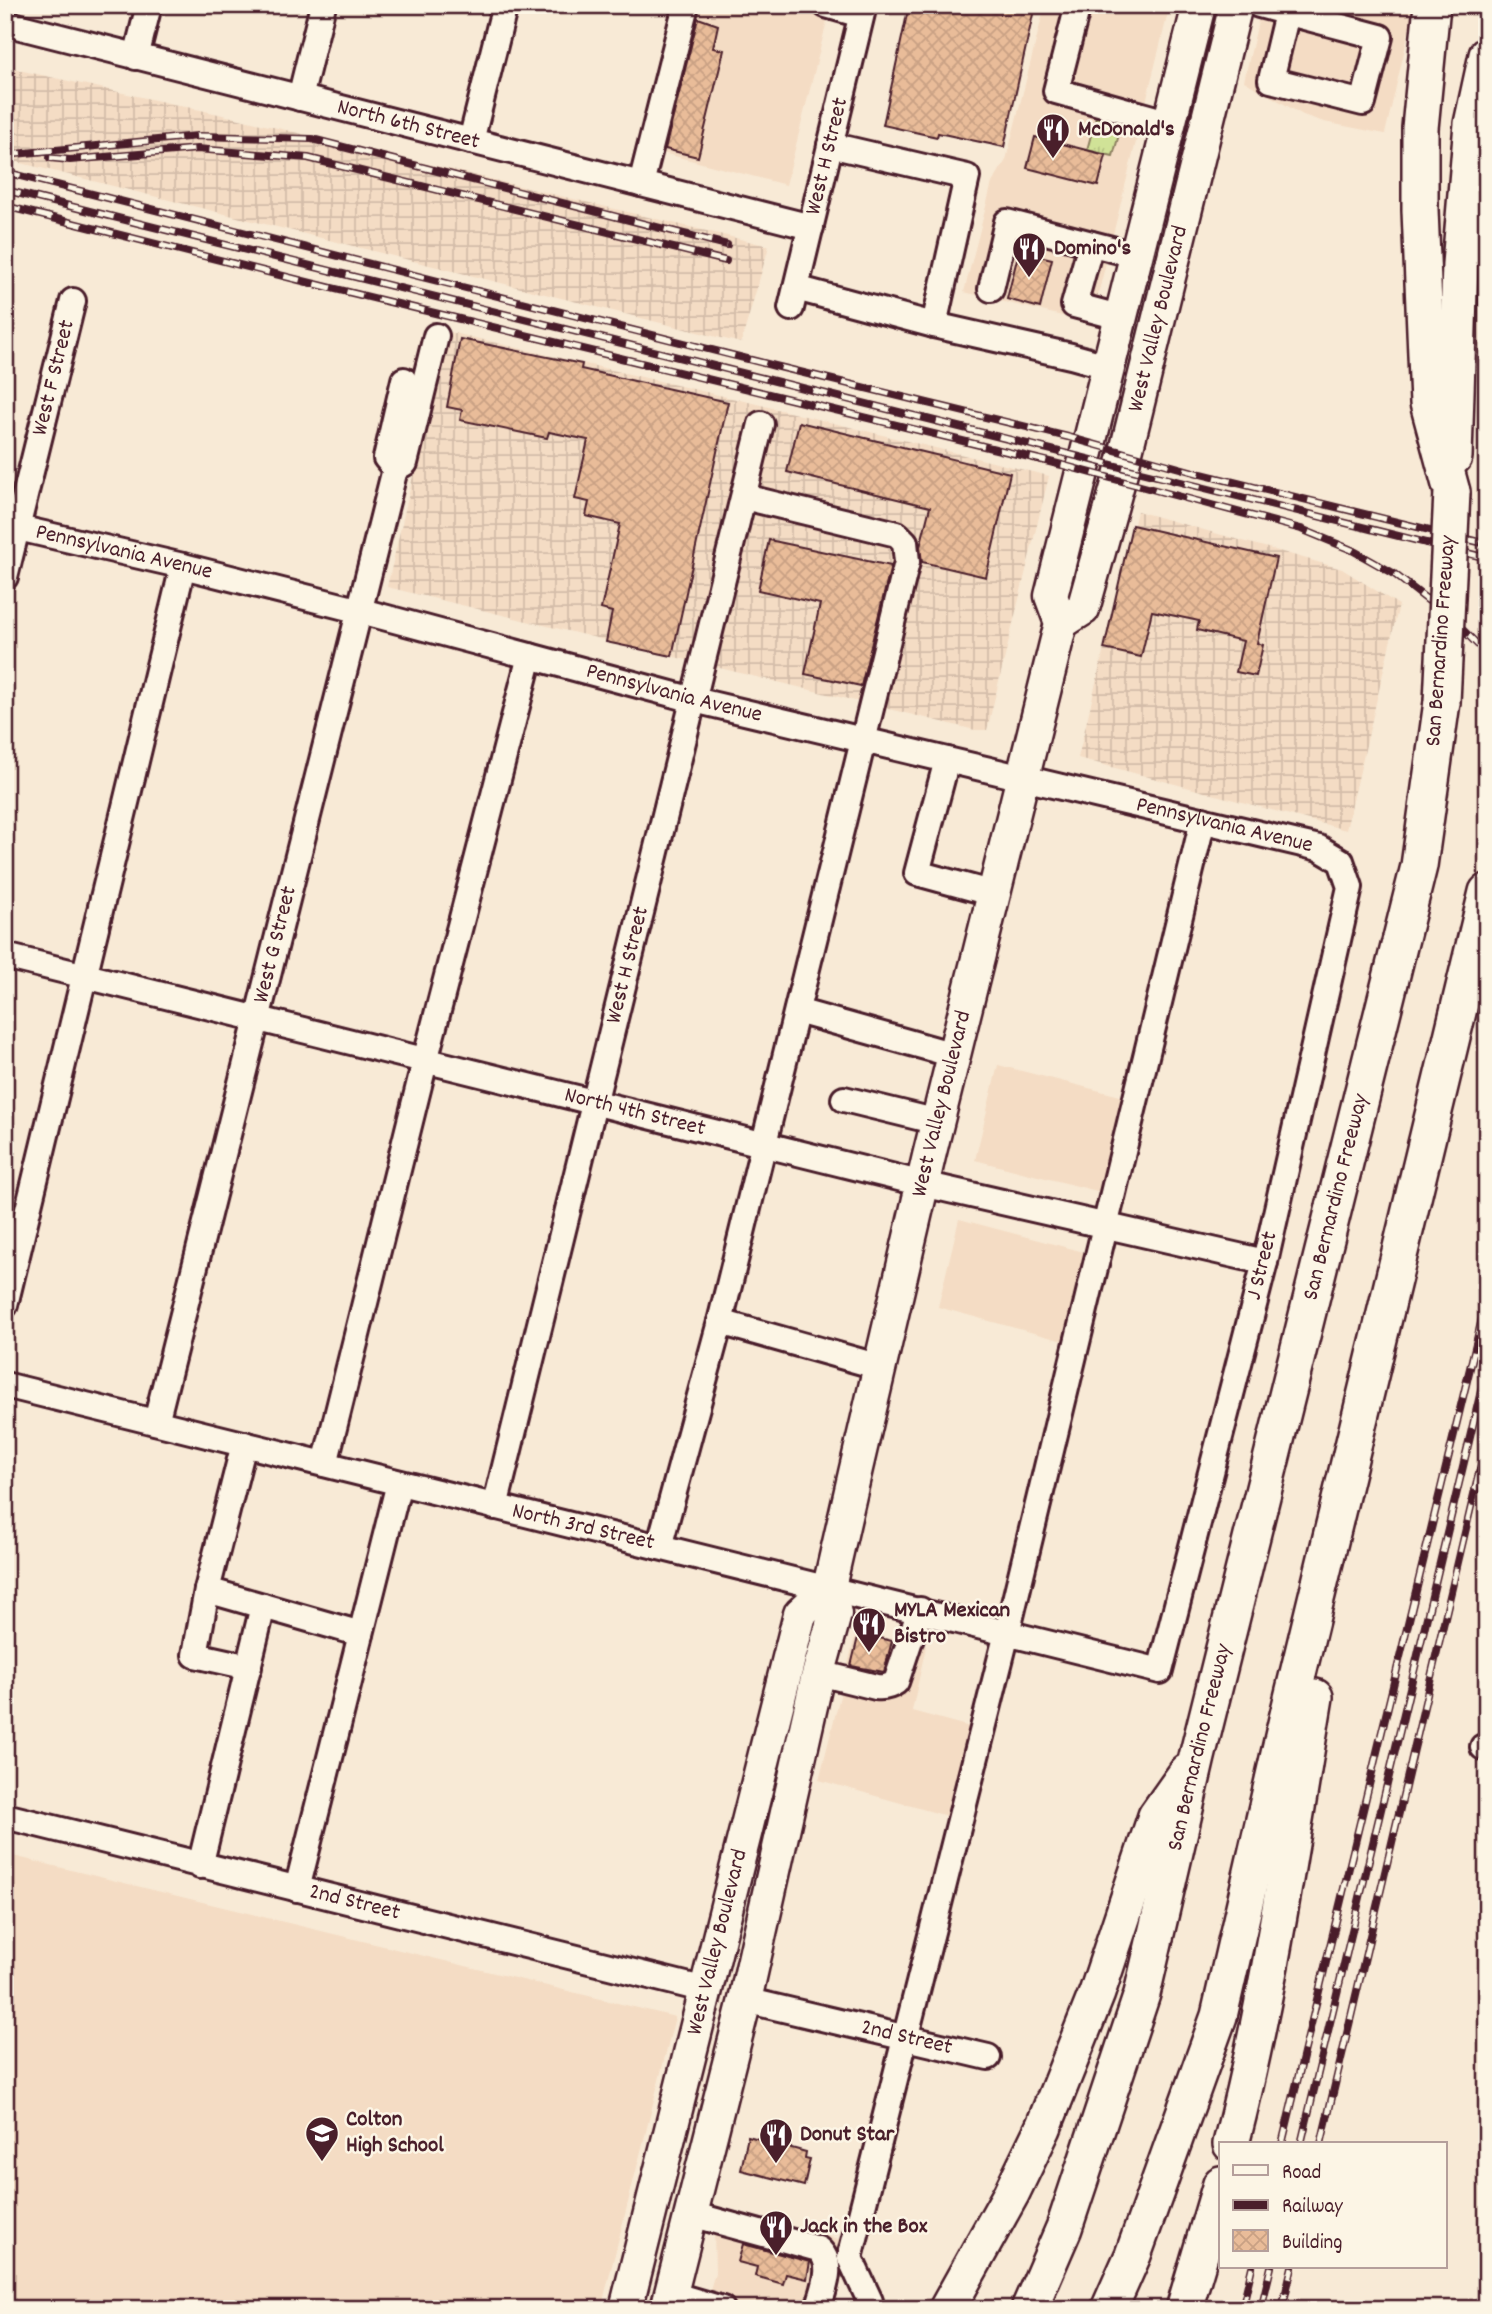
<svg xmlns="http://www.w3.org/2000/svg" width="1492" height="2314" font-family="Dekko,sans-serif">
<style>
.built{fill:#f4dcc4}
.industrial{fill:url(#industrial-grid)}
.grass{fill:url(#grass-tufts);stroke:#8d8061;stroke-width:2}
.building{fill:url(#building-cross-hatch);stroke:#4a1f2b;stroke-width:2}
.lines{fill:none;stroke-linecap:round;stroke-linejoin:round}
.minor-casing{stroke:#4a1f2b;stroke-width:30}
.major-casing{stroke:#4a1f2b;stroke-width:37}
.highway-casing{stroke:#4a1f2b;stroke-width:40}
.minor{stroke:#fcf5e5;stroke-width:24}
.major{stroke:#fcf5e5;stroke-width:32}
.highway{stroke:#fcf5e5;stroke-width:35}
.rail-casing{stroke:#4a1f2b;stroke-width:8}
.rail{stroke:#fcf5e5;stroke-width:5;stroke-dasharray:16;stroke-linecap:butt}
.highway-bridge-casing{stroke:#4a1f2b;stroke-width:40;stroke-linecap:butt}
.highway-bridge{stroke:#fcf5e5;stroke-width:35}
.labels{text-anchor:middle;dominant-baseline:central;stroke-width:5;stroke-linejoin:round;paint-order:stroke}
.street-label{font-size:23px;fill:#4a1f2b;stroke:#fcf5e5}
.poi-label{font-size:23px;font-weight:bold;fill:#4a1f2b;stroke:#fcf5e5;text-anchor:start}
</style>
<defs>
<pattern id="industrial-grid" width="8" height="8" patternUnits="userSpaceOnUse" patternTransform="scale(1.75)"><rect width="8" height="8" fill="#f4dcc4"/><path d="M0 4h8M4 0v8" fill="none" stroke="#d3bca9"/></pattern>
<pattern id="grass-tufts" width="24" height="20" patternUnits="userSpaceOnUse" patternTransform="scale(1.75)"><rect width="24" height="20" fill="#d0e297"/><path d="M3 7l-1-3M5 7V3M7 7l1-3M15 17l-1-3M17 17v-4M19 17l1-3" fill="none" stroke="#b4c182"/></pattern>
<pattern id="building-cross-hatch" width="8" height="8" patternUnits="userSpaceOnUse" patternTransform="scale(1.75)"><rect width="8" height="8" fill="#e9bc99"/><path d="M0 0l8 8M0 8l8-8" fill="none" stroke="#c9a184"/></pattern>
</defs>
<rect width="100%" height="100%" fill="#f8ead6"/>
<filter id="ink" filterUnits="userSpaceOnUse"><feTurbulence type="fractalNoise" baseFrequency=".0143" numOctaves="2"/><feDisplacementMap in="SourceGraphic" scale="14" xChannelSelector="R" yChannelSelector="G"/><feConvolveMatrix kernelMatrix="1 2 1 2 8 2 1 2 1" color-interpolation-filters="sRGB"/></filter>
<g filter="url(#ink)">
<!-- built -->
<path class="built" d="M696 5H831L786 185 659 152Z
M1045 5H1170L1091 323 964 292 992 183 1006 160Z
M1262 5H1415L1385 134 1324 122 1303 115 1244 81Z
M998 1065 1124 1097 1101 1192 975 1160Z
M959 1219 1084 1252 1063 1341 938 1307Z
M856 1632 926 1646 912 1711 970 1727 947 1816 819 1780Z
M5 1854 675 2017 601 2309H5Z
M722 2211 843 2240 825 2309H704L715 2273 714 2230Z"/>
<!-- industrial -->
<path class="industrial" d="M5 67 223 115 769 246 741 343 5 159Z
M424 326 740 400 1049 476 987 730H975L387 587 416 463 396 457Z
M1137 511 1342 569 1399 605 1346 830 1078 758Z"/>
<!-- grass -->
<path class="grass" d="M1097 113 1123 120 1113 156 1087 150Z"/>
<!-- building -->
<path class="building" d="M909 5H1035L1004 147 938 133 937 137 883 125Z
M698 18 718 25 713 48 724 50 698 157 665 149Z
M1035 137 1106 155 1098 186 1027 168Z
M1019 251 1052 259 1040 308 1007 299Z
M460 339 582 364 581 369 728 402 672 656 606 642 612 612 601 609 620 524 586 516 589 502 575 499 588 440 549 432 547 438 460 420 462 410 447 407Z
M799 422 1010 473 986 577 922 562 920 547 930 507 787 472Z
M1132 525 1276 558 1257 643 1263 645 1256 676 1236 672 1243 641 1197 630 1199 621 1152 611 1141 657 1104 649Z
M769 540 891 566 861 686 805 674 820 604 758 590Z
M859 1633 892 1641 884 1672 851 1666Z
M748 2136 806 2152 805 2158 810 2159 804 2186 741 2170Z
M743 2244 810 2262 807 2279 786 2274 783 2284 755 2276 757 2267 738 2262Z"/>
<g class="lines">
<!-- minor casing -->
<g class="minor-casing">
<g id="minor">
<path d="M826 5 861 15"/>
<path d="M1078 5 1056 91 1167 122"/>
<path d="M1259 5 1380 37 1363 103 1271 80 1287 13"/>
<path id="s1" d="M5 23 811 227"/>
<path d="M136 57 149 5"/>
<path d="M300 98 323 5"/>
<path d="M471 141 505 5"/>
<path d="M641 184 686 5"/>
<path d="M1091 244 1074 305 1119 317"/>
<path d="M796 288 934 325 967 177 830 145"/>
<path d="M991 289 1007 222 1135 255"/>
<path id="s2" d="M791 308 864 5"/>
<path d="M934 325 1071 356 1107 366"/>
<path d="M395 469 405 463 436 336"/>
<path d="M395 469 386 458 404 380"/>
<path id="s3" d="M5 525 183 566 361 611 694 700 1319 848 1341 861 1350 887 1265 1262 1160 1671 5 1385"/>
<path id="s4" d="M5 577 73 301"/>
<path d="M947 760 917 873 994 894"/>
<path id="s5" d="M5 956 923 1184 1265 1262"/>
<path d="M797 1011 954 1055"/>
<path d="M844 1099 938 1122"/>
<path d="M5 1305 183 566"/>
<path d="M720 1322 880 1367"/>
<path id="s6" d="M156 1422 395 469"/>
<path d="M244 1444 207 1590 361 1634"/>
<path d="M325 1464 425 1061 530 656"/>
<path id="s7" d="M495 1507 761 424"/>
<path d="M659 1547 720 1322 907 562 905 542 897 534 744 497"/>
<path d="M207 1590 195 1655 249 1667"/>
<path d="M819 1673 876 1687C884 1688 889 1687 896 1682L920 1610"/>
<path d="M1483 1747 1487 1749"/>
<path id="s8" d="M5 1816 706 1990"/>
<path d="M200 1866 263 1606"/>
<path d="M297 1889 399 1483"/>
<path id="s9" d="M745 2000 988 2057"/>
<path d="M691 2214 818 2249C836 2264 823 2290 818 2309"/>
<path d="M671 2294 722 2309"/>
<path d="M870 2301 850 2258 1007 1633 1203 820"/>
</g>
</g>
<!-- major casing -->
<g class="major-casing">
<g id="major">
<path id="s10" d="M1061 623 1083 609 1119 480 1236 5"/>
<path id="s11" d="M626 2309 800 1614 829 1587"/>
<path id="s12" d="M667 2309 745 2000 817 1679 835 1614 829 1587 855 1473 929 1156 1061 623 1051 596 1199 5"/>
</g>
</g>
<!-- highway casing -->
<g class="highway-casing">
<g id="highway">
<path d="M1432 5 1420 128V210L1428 403 1452 492"/>
<path d="M1454 457 1460 264 1472 124 1487 55"/>
<path d="M1231 2144C1269 1997 1290 1847 1315 1697"/>
<path d="M947 2309 1011 2194 1043 2128 1097 1993 1156 1816 1187 1772"/>
<path id="s13" d="M1029 2309 1064 2228 1142 1994 1197 1757 1419 866 1442 702"/>
<path d="M1109 2309 1133 2255 1219 2016 1287 1719 1487 892"/>
<path d="M1184 2309 1221 2184"/>
</g>
</g>
<!-- minor -->
<use href="#minor" class="minor"/>
<!-- major -->
<use href="#major" class="major"/>
<!-- highway -->
<use href="#highway" class="highway"/>
<!-- rail casing -->
<g class="rail-casing">
<path id="rail" d="M5 155 198 136 312 139 727 245
M50 158 70 160 197 149 308 158 726 261
M5 172 775 366 1068 437 1201 474 1487 544
M5 190 1487 558
M5 206 311 283 1062 465 1301 529 1352 550 1393 573 1453 620 1487 654
M1282 2144 1487 1298
M1301 2144 1487 1366
M1321 2144 1487 1439
M1242 2309 1252 2267
M1261 2309 1271 2267
M1282 2309 1292 2267"/>
</g>
<!-- rail -->
<use href="#rail" class="rail"/>
<!-- highway-bridge casing -->
<g class="highway-bridge-casing">
<path id="highway-bridge" d="M1442 702 1452 492"/>
</g>
<!-- highway-bridge -->
<use href="#highway-bridge" class="highway-bridge"/>
</g>
</g>
<!-- icons -->
<defs>
<g id="restaurant-pin" transform="scale(1.75)"><path d="M0 17L-7.5 6A9.5 9.5 0 1 1 7.5 6Z" fill="#4a1f2b" stroke="#fcf5e5"/><path d="M-5-6h1v4h1v-4h1v4h1v-4h1v5L-1.5 .5V6h-2V.5L-5-1ZM5-6V6H3V1.5H1.5Q1.5-4 5-6Z" fill="#fff"/></g>
<g id="school-pin" transform="scale(1.75)"><path d="M0 17L-7.5 6A9.5 9.5 0 1 1 7.5 6Z" fill="#4a1f2b" stroke="#fcf5e5"/><path d="M0-5L7-2L0 1L-7-2ZM-4 1L0 2.5L4 1V4Q0 6-4 4Z" fill="#fff"/></g>
</defs>
<g fill-rule="evenodd">
<use href="#restaurant-pin" x="1053" y="130"/>
<use href="#restaurant-pin" x="1029" y="249"/>
<use href="#restaurant-pin" x="869" y="1624"/>
<use href="#school-pin" x="322" y="2133"/>
<use href="#restaurant-pin" x="776" y="2135"/>
<use href="#restaurant-pin" x="776" y="2227"/>
</g>
<g class="labels">
<!-- street labels -->
<g class="street-label">
<text stroke="none"><textPath href="#s1" startOffset="416">North 6th Street</textPath></text>
<text stroke="none"><textPath href="#s2" startOffset="156">West H Street</textPath></text>
<text stroke="none"><textPath href="#s10" startOffset="326">West Valley Boulevard</textPath></text>
<text stroke="none"><textPath href="#s4" startOffset="205">West F Street</textPath></text>
<text stroke="none"><textPath href="#s3" startOffset="122">Pennsylvania Avenue</textPath></text>
<text transform="translate(1442 641) rotate(-86)">San Bernardino Freeway</text>
<text stroke="none"><textPath href="#s3" startOffset="690">Pennsylvania Avenue</textPath></text>
<text stroke="none"><textPath href="#s3" startOffset="1256">Pennsylvania Avenue</textPath></text>
<text stroke="none"><textPath href="#s6" startOffset="492">West G Street</textPath></text>
<text stroke="none"><textPath href="#s7" startOffset="558">West H Street</textPath></text>
<text stroke="none"><textPath href="#s12" startOffset="1239">West Valley Boulevard</textPath></text>
<text stroke="none"><textPath href="#s5" startOffset="649">North 4th Street</textPath></text>
<text stroke="none"><textPath href="#s13" startOffset="1155">San Bernardino Freeway</textPath></text>
<text transform="translate(1263 1266) rotate(-76)">J Street</text>
<text transform="translate(583 1528) rotate(13)">North 3rd Street</text>
<text stroke="none"><textPath href="#s13" startOffset="588">San Bernardino Freeway</textPath></text>
<text stroke="none"><textPath href="#s8" startOffset="360">2nd Street</textPath></text>
<text stroke="none"><textPath href="#s11" startOffset="378">West Valley Boulevard</textPath></text>
<text stroke="none"><textPath href="#s9" startOffset="166">2nd Street</textPath></text>
</g>
<!-- poi labels -->
<g class="poi-label">
<text x="1078" y="130">McDonald's</text>
<text x="1054" y="249">Domino's</text>
<text x="894" y="1611">MYLA Mexican<tspan x="894" dy="26">Bistro</tspan></text>
<text x="346" y="2120">Colton<tspan x="346" dy="26">High School</tspan></text>
<text x="800" y="2135">Donut Star</text>
<text x="800" y="2227">Jack in the Box</text>
</g>
</g>
<!-- margin -->
<rect width="1492" height="2314" fill="none" stroke="#fcf5e5" stroke-width="28"/>
<rect x="14" y="14" width="1464" height="2286" fill="none" stroke="#4a1f2b" stroke-width="2.5" filter="url(#ink)"/>
<!-- legend -->
<rect x="1219" y="2142" width="228" height="126" fill="#fcf5e5" stroke="#b59f9b" stroke-width="2"/>
<rect x="1233" y="2165" width="35" height="10" fill="#fcf5e5" stroke="#b59f9b" stroke-width="2"/>
<text x="1282" y="2178" font-size="21" fill="#4a1f2b">Road</text>
<rect x="1233" y="2200" width="35" height="10" fill="#4a1f2b" stroke="#b59f9b" stroke-width="2"/>
<text x="1282" y="2212" font-size="21" fill="#4a1f2b">Railway</text>
<rect x="1233" y="2230" width="35" height="21" fill="url(#building-cross-hatch)" stroke="#b59f9b" stroke-width="2"/>
<text x="1282" y="2248" font-size="21" fill="#4a1f2b">Building</text>
</svg>
